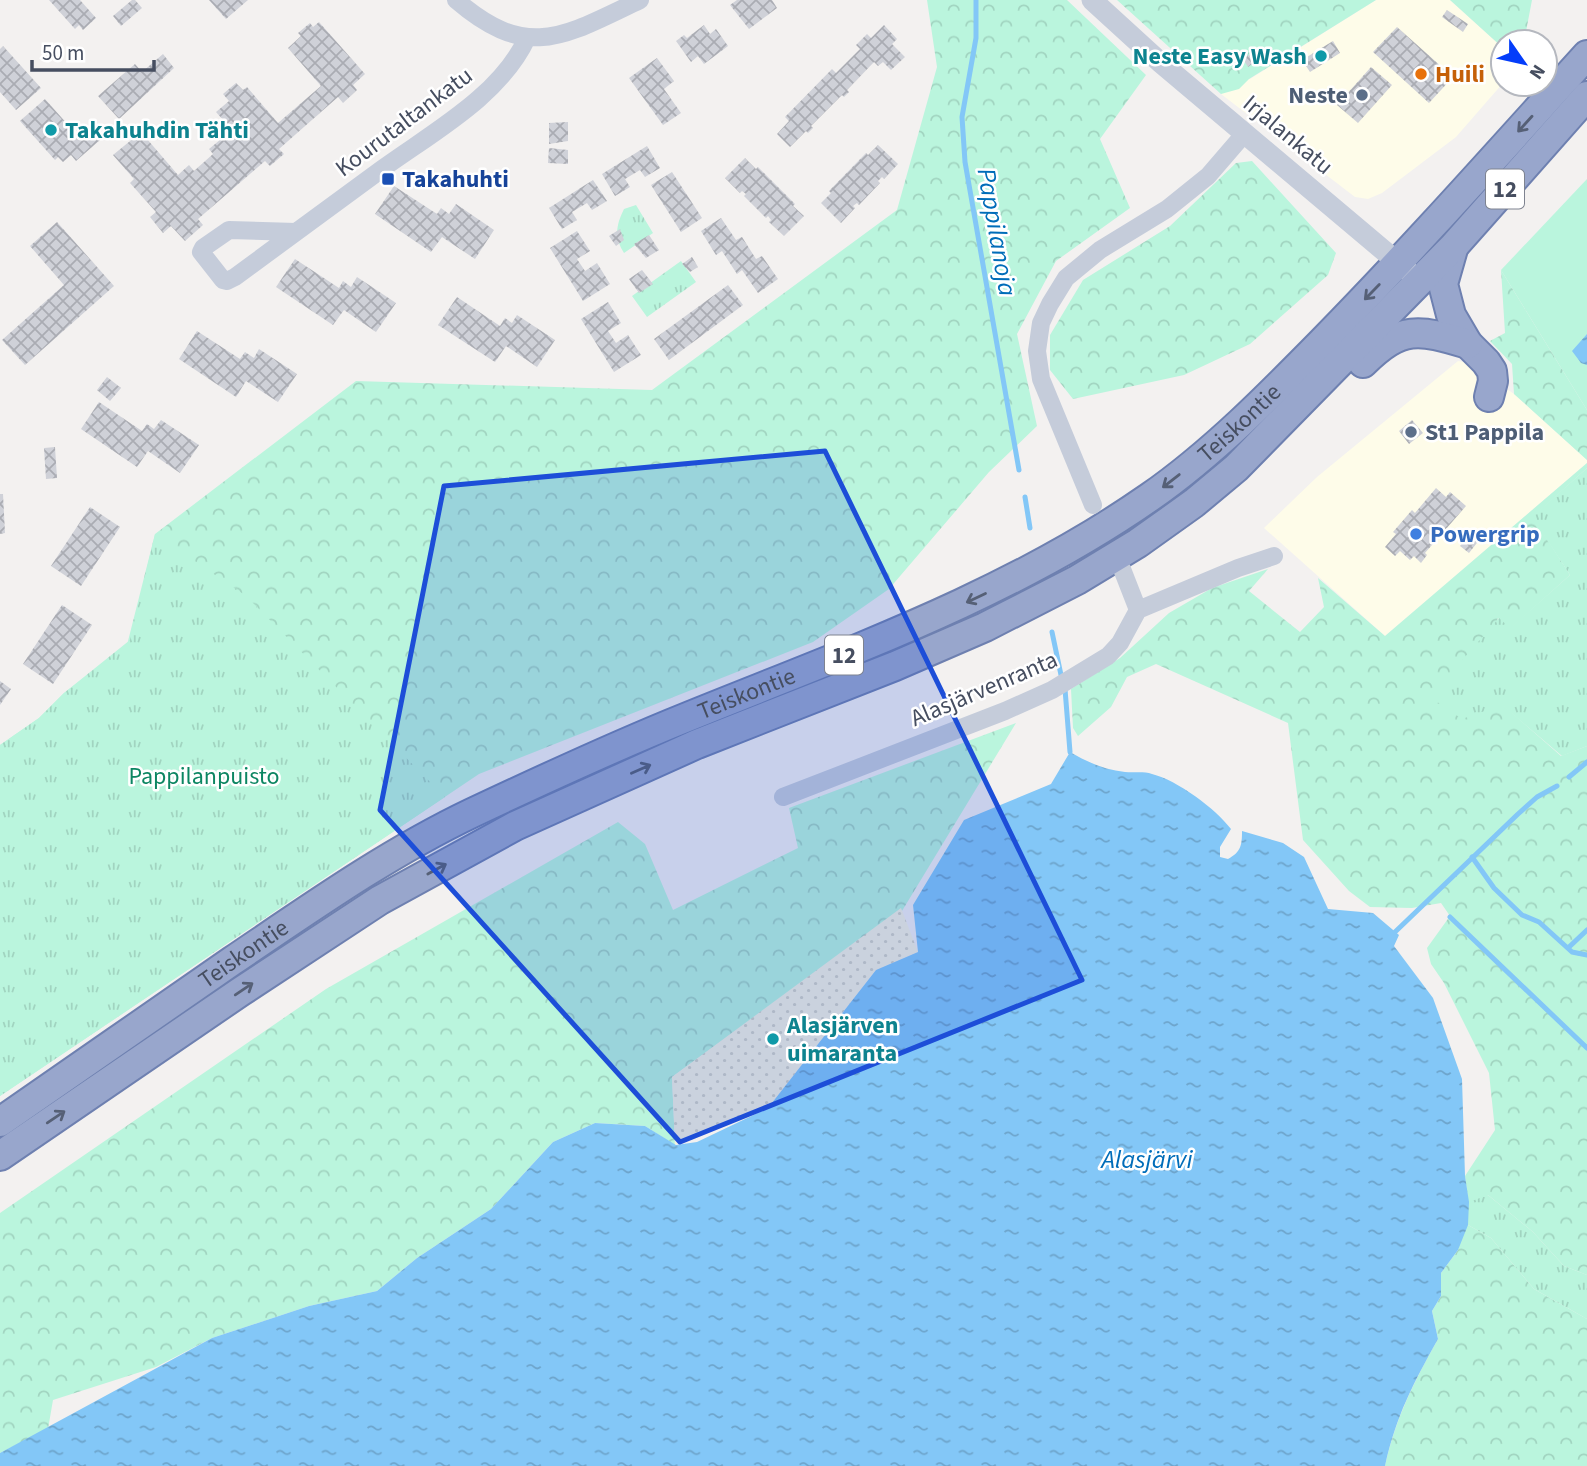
<svg xmlns="http://www.w3.org/2000/svg" width="1587" height="1466" font-family="'Source Sans 3',sans-serif">
<style>
.commercial{fill:#fefce9}
.grass{fill:#baf5dd}
.forest{fill:url(#forest-crowns)}
.sand{fill:url(#sand-dots)}
.park{fill:url(#park-tufts)}
.water{fill:url(#water-ripples)}
.lines{fill:none;stroke-linecap:round;stroke-linejoin:round}
.stream{stroke:#83c7f7;stroke-width:5}
.building{fill:url(#building-cross-hatch)}
.trunk-casing{stroke:#6e80b0;stroke-width:32}
.minor{stroke:#c5ccda;stroke-width:18}
.tertiary{stroke:#c5ccda;stroke-width:21}
.trunk{stroke:#98a6cc;stroke-width:28}
.oneway{stroke:#566076}
.marked{fill:#1d4ed8;fill-opacity:0.2;stroke:#1d4ed8;stroke-width:5;stroke-linejoin:round}
.culture-dot{fill:#0f9aa8;stroke:#fff;stroke-width:2.5}
.food-dot{fill:#e8710a;stroke:#fff;stroke-width:2.5}
.service-dot{fill:#5c6f8a;stroke:#fff;stroke-width:2.5}
.transit-dot{fill:#1a4fb4;stroke:#fff;stroke-width:2.5}
.shop-dot{fill:#3f7fe0;stroke:#fff;stroke-width:2.5}
.labels{text-anchor:middle;dominant-baseline:central;stroke-width:5;stroke-linejoin:round;paint-order:stroke}
.shield{fill:#fff;stroke:#7e8390;stroke-width:2}
.shield-label{font-size:23px;font-weight:bold;fill:#464e60}
.culture-label{font-size:24px;font-weight:bold;fill:#0d838f;stroke:#fff;text-anchor:start}
.food-label{font-size:24px;font-weight:bold;fill:#c56008;stroke:#fff;text-anchor:start}
.service-label{font-size:24px;font-weight:bold;fill:#4e5e75;stroke:#fff;text-anchor:end}
.street-label{font-size:24px;fill:#464e60;stroke:#fff}
.transit-label{font-size:24px;font-weight:bold;fill:#164399;stroke:#fff;text-anchor:start}
.shop-label{font-size:24px;font-weight:bold;fill:#366cbe;stroke:#fff;text-anchor:start}
.park-label{font-size:24px;fill:#0c8662;stroke:#fff}
.water-label{font-size:26px;font-style:italic;fill:#006db9;stroke:#fff}
</style>
<defs>
<pattern id="forest-crowns" width="20" height="18" patternUnits="userSpaceOnUse" patternTransform="scale(1.75)"><rect width="20" height="18" fill="#baf5dd"/><path d="M2 6a3 3 0 1 1 6 0M12 15a3 3 0 1 1 6 0" fill="none" stroke="#a1d4c0"/></pattern>
<pattern id="sand-dots" width="8" height="8" patternUnits="userSpaceOnUse" patternTransform="scale(1.75)"><rect width="8" height="8" fill="#f5f3e0"/><path d="M2 2h.1M6 6h.1" fill="none" stroke="#d3d2c3" stroke-width="1.8" stroke-linecap="round"/></pattern>
<pattern id="park-tufts" width="24" height="20" patternUnits="userSpaceOnUse" patternTransform="scale(1.75)"><rect width="24" height="20" fill="#baf5dd"/><path d="M3 7l-1-3M5 7V3M7 7l1-3M15 17l-1-3M17 17v-4M19 17l1-3" fill="none" stroke="#a1d4c0"/></pattern>
<pattern id="water-ripples" width="26" height="14" patternUnits="userSpaceOnUse" patternTransform="scale(1.75)"><rect width="26" height="14" fill="#83c7f7"/><path d="M2 4q2-2 4 0t4 0M15 11q2-2 4 0t4 0" fill="none" stroke="#6da4cb"/></pattern>
<pattern id="building-cross-hatch" width="8" height="8" patternUnits="userSpaceOnUse" patternTransform="scale(1.75)"><rect width="8" height="8" fill="#cfd1d8"/><path d="M0 0l8 8M0 8l8-8" fill="none" stroke="#aaacb3"/></pattern>
</defs>
<rect width="100%" height="100%" fill="#f3f1f0"/>
<!-- commercial -->
<path class="commercial" d="M1376 0H1450L1503 48V83L1456 137 1382 193 1368 199 1355 197 1221 94 1240 75 1250 79Z
M1458 361 1470 363 1514 394 1587 460V463L1385 636 1264 528 1317 477Z"/>
<!-- grass -->
<path class="grass" d="M1587 179V410L1501 270Z"/>
<!-- forest -->
<path class="forest" d="M927 0H1067L1146 75 1100 139 1130 208 1056 261 1017 334 1037 426 989 472 889 589 813 642 479 774 0 1096V745L39 718 64 693 127 645 155 534 356 381 652 390 897 210 937 67Z
M1117 0H1376L1249 79 1239 89 1221 94Z
M1450 0H1532L1524 42H1503V48Z
M1252 161 1336 253 1328 275 1250 344 1184 375 1073 399 1050 370V335L1083 280 1170 226 1236 163Z
M1501 270 1587 410V460L1514 394 1512 364 1490 341 1505 333Z
M1587 463V468L1533 517 1570 575 1510 629 1498 618 1462 718 1502 704 1561 756 1587 746V1275L1564 1266 1533 1232 1488 1195 1468 1225 1491 1238 1534 1289 1587 1319V1466H1385C1396 1417 1414 1382 1438 1339L1432 1311 1441 1296V1273L1458 1250 1468 1200 1465 1176 1495 1130 1489 1073 1444 983 1431 964 1427 948 1450 916 1441 903 1412 908 1370 907 1349 891 1303 840 1288 723 1156 664 1127 677 1111 707 1078 736 1073 728 1071 689 1120 658 1169 613 1212 588 1268 569 1249 591 1300 632 1324 607 1318 578 1385 636Z
M1016 723 902 911 672 1077 675 1145 645 1126 595 1123 553 1142 491 1209 417 1258 377 1291 309 1306 212 1338 156 1367 53 1400 48 1429 0 1453V1213L326 989 618 822 645 844 673 910 798 848 789 808Z"/>
<!-- sand -->
<path class="sand" d="M901 908 918 952 876 970 768 1108 675 1145 672 1077Z"/>
<!-- park -->
<path class="park" d="M636 205 653 233 624 253C614 238 616 225 624 209Z
M681 261 696 282 647 317 632 296Z
M1587 468V746L1562 756 1502 705 1462 719 1430 697 1499 618 1510 628 1570 575 1532 517Z
M155 534 246 596 445 797 0 1096V745L39 718 64 693 130 640Z
M1488 1195 1533 1232 1564 1266 1587 1275V1319L1534 1289 1491 1238 1468 1225 1469 1202Z"/>
<!-- water -->
<path class="water" d="M1587 334V365L1581 363 1572 351Z
M1070 752C1087 762 1105 770 1125 772 1134 773 1144 771 1152 774 1177 780 1216 809 1231 829L1220 847V857L1228 859C1241 852 1242 845 1242 831L1283 843 1304 857 1328 909 1373 913 1399 935 1394 946 1433 998 1462 1079 1465 1176 1469 1202 1468 1225 1458 1250 1441 1273V1296L1432 1311 1438 1339C1413 1384 1396 1416 1385 1466H0V1453L212 1338 309 1306 377 1291 417 1258 491 1209 553 1142 595 1123 645 1126 676 1145 697 1142 768 1108 876 970 918 952 913 905 964 820 1051 784Z"/>
<g class="lines">
<!-- stream -->
<path class="stream" d="M976 0V38L962 117 965 162 1019 470
M1025 497 1030 528
M1052 632 1061 675
M1065 689 1070 752
M1569 777 1587 762
M1472 857 1494 888 1522 915 1539 922 1572 952 1587 955
M1450 917 1587 1048
M1395 932 1518 814 1537 797 1557 786
M1568 948 1587 930"/>
</g>
<!-- building -->
<path class="building" d="M49 0H80L96 18 83 30 79 25 75 29Z
M132 0H135L142 8 121 26 113 16Z
M209 0H248L226 19Z
M737 0H772L777 8 749 29 730 5Z
M1447 10 1468 24 1463 32 1442 17Z
M319 22 365 74 353 85 357 90 343 103 338 97 279 149 284 154 270 166 265 161 198 219 203 225 185 241 171 226 163 233 150 217 156 212 130 183 134 179 113 155 141 132 178 175 189 165 194 171 213 154 209 149 232 130 216 112 229 101 223 94 236 83 243 90 247 87 278 123 321 86 288 48 301 36 298 33 310 23 313 27Z
M704 25 710 34 716 29 728 46 704 64 698 56 691 62 676 41 684 35 687 38Z
M884 25 897 39 892 44 905 57 891 70 883 62 878 66 874 62 847 90 849 92 844 97 842 95 811 126 813 128 808 133 806 131 790 147 777 134 789 121 785 117 832 69 836 73 860 49 856 45 867 34 871 38Z
M1397 27 1453 77 1429 103 1373 52Z
M1333 41 1340 53 1310 72 1302 60Z
M3 46 41 88 16 110 0 92V49Z
M163 54 174 68 119 119 98 96 135 64 142 72Z
M1250 54 1255 62 1248 67 1243 59Z
M657 58 674 81 664 89 681 113 663 125 629 78Z
M1371 67 1392 85 1358 123 1337 105Z
M45 99 77 135 87 126 100 140 76 161 71 155 63 162 58 157 55 160 20 121Z
M568 122V141L549 144V123Z
M878 145 898 164 884 179 882 177 878 181 880 183 859 205 857 203 853 206 855 208 841 223 821 203 831 193 829 191 866 153 868 155Z
M647 146 660 168 645 177 640 170 625 179 630 187 615 196 602 174Z
M549 148 568 150V164L548 163Z
M745 158 756 169 758 167 795 204 793 206 804 216 784 236 769 222 771 220 768 216 766 218 744 196 746 194 742 191 740 193 725 178Z
M672 172 702 218 681 232 651 185Z
M593 180 607 201 592 210 587 203 572 212 577 220 562 229 549 208Z
M394 186 437 214 441 208 449 214 456 204 494 230 475 259 442 237 431 252 375 214Z
M721 218 736 240 742 237 756 259 762 256 778 279 758 293 742 270 737 274 722 251 716 255 701 231Z
M57 222 114 286 25 365 2 340 64 285 30 246Z
M620 229 624 240 616 246 609 236Z
M577 231 590 251 577 259 585 271 597 263 610 284 583 301 550 248Z
M649 235 659 250 646 258 634 244Z
M692 257 698 267 690 272 682 264Z
M295 259 339 288 343 281 351 287 357 277 396 303 376 332 344 310 333 325 276 287Z
M642 270 653 284 639 293 629 279Z
M728 285 743 305 669 360 654 339Z
M457 297 500 326 505 318 512 323 517 315 555 340 537 367 506 346 495 362 438 325Z
M608 302 621 323 608 331 616 343 628 335 641 355 614 372 581 319Z
M197 331 240 359 245 352 254 358 259 349 297 374 278 402 246 381 236 397 179 359Z
M107 377 121 388 110 401 97 390Z
M99 402 142 431 147 424 154 429 161 420 199 445 180 473 148 451 137 467 81 429Z
M1412 420 1423 433 1409 444 1399 431Z
M55 447 57 478 46 479 44 448Z
M1436 488 1446 497 1450 492 1466 506 1425 553 1427 555 1421 563 1414 556 1410 560 1400 551 1395 556 1385 547 1396 534 1393 532 1412 510 1415 513Z
M0 494H3L5 533 0 534Z
M90 507 120 527 81 586 51 566Z
M1470 532 1480 539 1469 553 1460 546Z
M62 605 92 625 53 684 23 664Z
M0 681 11 689 0 705Z"/>
<g class="lines">
<!-- trunk casing -->
<g class="trunk-casing">
<g id="trunk">
<path d="M1453 249 1443 284 1451 315 1468 344 1486 362 1492 371 1493 381 1489 397"/>
<path d="M1363 363C1402 325 1418 329 1468 344"/>
<path id="s1" d="M0 1122C77 1068 155 1015 232 961 309 909 388 853 472 813 542 780 613 747 685 718 845 653 1008 596 1150 497 1213 453 1269 396 1323 341 1414 248 1500 151 1587 55"/>
<path d="M0 1156 240 992 380 900 515 826 697 744 895 666 985 627 1077 580 1138 543 1194 503 1236 468 1454 246 1587 96"/>
</g>
</g>
<!-- minor -->
<path class="minor" d="M456 0C528 62 564 36 640 0
M296 232 229 230 203 248 201 252 223 280 227 281 235 277C284 241 333 205 382 169 433 132 500 96 527 38
M1093 505 1041 379 1037 351 1041 323 1050 304 1066 278 1100 250 1167 209 1208 176 1245 133
M1138 610 1238 568 1274 556
M783 797 1005 711 1052 690 1108 656 1120 643 1138 610 1122 569"/>
<!-- tertiary -->
<path class="tertiary" d="M1092 0 1161 63 1408 271"/>
<!-- trunk -->
<use href="#trunk" class="trunk"/>
</g>
<!-- one-way arrows -->
<defs><path id="oneway-shaft" d="M-6 0H5M1.5-3L5.5 0L1.5 3" fill="none" stroke-width="1.6" stroke-linecap="round" stroke-linejoin="round" transform="scale(1.75)"/></defs>
<g class="oneway">
<use href="#oneway-shaft" transform="translate(1525 124) rotate(132)"/>
<use href="#oneway-shaft" transform="translate(1372 292) rotate(134)"/>
<use href="#oneway-shaft" transform="translate(1171 481) rotate(142)"/>
<use href="#oneway-shaft" transform="translate(976 598) rotate(155)"/>
<use href="#oneway-shaft" transform="translate(641 769) rotate(-24)"/>
<use href="#oneway-shaft" transform="translate(437 869) rotate(-29)"/>
<use href="#oneway-shaft" transform="translate(244 989) rotate(-34)"/>
<use href="#oneway-shaft" transform="translate(56 1117) rotate(-34)"/>
</g>
<!-- marked area -->
<path class="marked" d="M825 451 1082 980 680 1142 380 810 444 486Z"/>
<!-- markers -->
<g class="culture-dot">
<circle cx="1321" cy="56" r="7"/>
<circle cx="51" cy="130" r="7"/>
<circle cx="773" cy="1039" r="7"/>
</g>
<circle class="food-dot" cx="1421" cy="74" r="7"/>
<g class="service-dot">
<circle cx="1362" cy="95" r="7"/>
<circle cx="1411" cy="432" r="7"/>
</g>
<rect class="transit-dot" x="381" y="172" width="14" height="14" rx="3.5"/>
<circle class="shop-dot" cx="1416" cy="534" r="7"/>
<g class="labels">
<!-- shield labels -->
<g class="shield">
<rect x="1486" y="169.5" width="38" height="39" rx="5"/>
<rect x="825" y="635.5" width="38" height="39" rx="5"/>
</g>
<g class="shield-label">
<text x="1505" y="189">12</text>
<text x="844" y="655">12</text>
</g>
<!-- culture labels -->
<g class="culture-label">
<text x="1307" y="56" text-anchor="end">Neste Easy Wash</text>
<text x="65" y="130">Takahuhdin Tähti</text>
<text x="787" y="1025">Alasjärven<tspan x="787" dy="28">uimaranta</tspan></text>
</g>
<!-- food labels -->
<g class="food-label">
<text x="1435" y="74">Huili</text>
</g>
<!-- service labels -->
<g class="service-label">
<text x="1348" y="95">Neste</text>
<text x="1425" y="432" text-anchor="start">St1 Pappila</text>
</g>
<!-- street labels -->
<g class="street-label">
<text transform="translate(404 122) rotate(-37)">Kourutaltankatu</text>
<text transform="translate(1288 135) rotate(40)">Irjalankatu</text>
<text stroke="none"><textPath href="#s1" startOffset="1430">Teiskontie</textPath></text>
<text transform="translate(984 689) rotate(-23)">Alasjärvenranta</text>
<text stroke="none"><textPath href="#s1" startOffset="864">Teiskontie</textPath></text>
<text stroke="none"><textPath href="#s1" startOffset="296">Teiskontie</textPath></text>
</g>
<!-- transit labels -->
<g class="transit-label">
<text x="402" y="179">Takahuhti</text>
</g>
<!-- shop labels -->
<g class="shop-label">
<text x="1430" y="534">Powergrip</text>
</g>
<!-- park labels -->
<g class="park-label">
<text x="204" y="776">Pappilanpuisto</text>
</g>
<!-- water labels -->
<g class="water-label">
<text transform="translate(997 232) rotate(80)">Pappilanoja</text>
<text x="1147" y="1159">Alasjärvi</text>
</g>
</g>
<!-- north arrow -->
<g transform="translate(1524 63) rotate(124)"><circle r="33" fill="#ffffff" stroke="#b5b8bf" stroke-width="2"/>
<path d="M0-5L12 26L0 18L-12 26Z" fill="#043dfa"/>
<text y="-10" font-size="19" font-weight="bold" text-anchor="middle" fill="#464e60">N</text>
</g>
<!-- scale -->
<path d="M32 60v10h122v-10" fill="none" stroke="#464e60" stroke-width="3.5"/>
<text x="42" y="60" font-size="21" fill="#464e60" stroke="#ffffff" stroke-width="5" paint-order="stroke">50 m</text>
</svg>
